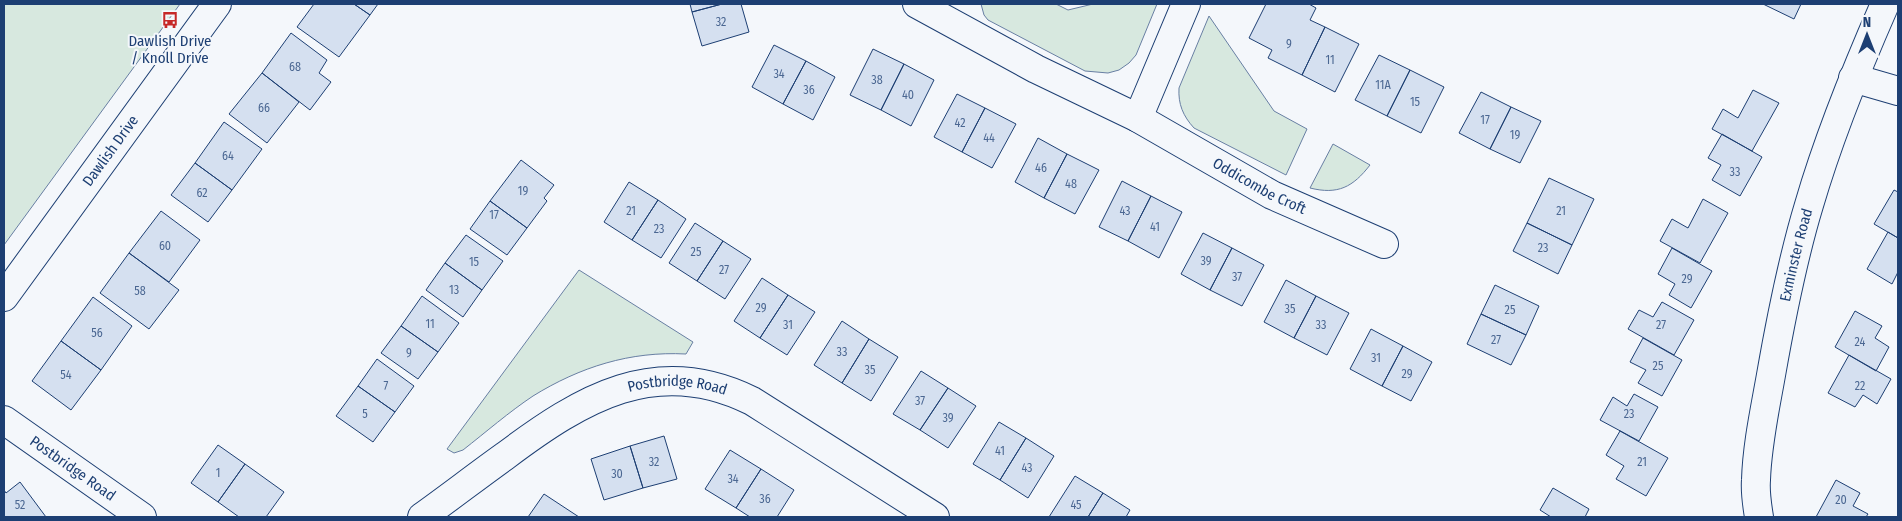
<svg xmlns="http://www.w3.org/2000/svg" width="1902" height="521" font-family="'Fira Sans Condensed',sans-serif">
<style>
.green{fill:#d7e8df;stroke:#687fa3}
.building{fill:#d5e0f0;stroke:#1d3f73}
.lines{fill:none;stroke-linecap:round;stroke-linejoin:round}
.minor-casing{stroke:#1d3f73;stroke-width:30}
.minor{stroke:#f4f7fb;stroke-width:28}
.labels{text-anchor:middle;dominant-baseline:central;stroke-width:4;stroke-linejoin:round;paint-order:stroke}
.number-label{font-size:12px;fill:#4b6792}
.poi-label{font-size:15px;fill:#1d3f73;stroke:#f4f7fb}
.street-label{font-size:15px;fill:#1d3f73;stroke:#f4f7fb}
</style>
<rect width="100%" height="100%" fill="#f4f7fb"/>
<!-- green -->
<path class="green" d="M4 4H180L4 245Z
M981 4H1056L1068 10 1093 4H1157L1136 55 1129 63 1119 70 1108 73 1085 71 988 20 984 15Z
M1209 16 1274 111 1307 129 1286 175 1194 128C1183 116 1178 104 1179 88Z
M1333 144 1370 165C1353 187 1338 195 1310 188Z
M579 270 693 342 686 354C630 351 580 367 533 396 509 412 486 432 463 450L454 453 447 449Z"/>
<!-- building -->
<path class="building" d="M314 4H354L370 15 339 57 297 27Z
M354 4H378L370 15Z
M690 4H722L692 12Z
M722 4H741L749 32 702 46 692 12Z
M1266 4H1309L1316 8 1310 20 1325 27 1302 75 1268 58 1272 50 1249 38Z
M1763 4H1801L1794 19Z
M1325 27 1359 44 1335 92 1302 75Z
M291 33 327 60 319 73 331 82 310 110 262 73Z
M774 45 806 61 783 104 752 87Z
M873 49 904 64 881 110 850 95Z
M1379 55 1410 70 1387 116 1355 100Z
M806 61 835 77 813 120 783 104Z
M904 64 934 80 911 126 881 110Z
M1410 70 1444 87 1421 133 1387 116Z
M262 73 299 102 267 143 229 114Z
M1753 90 1779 103 1752 151 1712 129 1723 109 1738 118Z
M1481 92 1511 107 1490 149 1459 133Z
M957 94 985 108 962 152 934 137Z
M1511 107 1541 121 1520 163 1490 149Z
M985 108 1016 124 992 168 962 152Z
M224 122 262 149 232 190 195 163Z
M1722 134 1762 157 1740 196 1712 180 1721 165 1708 158Z
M1038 138 1067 154 1044 198 1015 182Z
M1067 154 1099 170 1075 214 1044 198Z
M521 160 554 185 544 198 547 201 527 228 490 201Z
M195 163 232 190 208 222 171 195Z
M1549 178 1594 199 1572 245 1527 223Z
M1122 181 1151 196 1128 241 1099 227Z
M629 182 658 200 632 240 604 222Z
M1894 190 1898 192V238L1874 224Z
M1151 196 1182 212 1159 258 1128 241Z
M1703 199 1728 213 1700 263 1660 241 1672 219 1688 228Z
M658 200 686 219 661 258 632 240Z
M490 201 527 228 507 255 470 229Z
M161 211 200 240 169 282 129 253Z
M695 223 723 241 697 281 669 263Z
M1527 223 1572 245 1558 274 1513 251Z
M1888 232 1898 238V272L1892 284 1867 269Z
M1203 233 1232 248 1210 290 1181 274Z
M466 235 503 261 482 290 445 263Z
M723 241 751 259 725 299 697 281Z
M1232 248 1264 265 1242 306 1210 290Z
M1672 248 1712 271 1691 308 1669 295 1675 284 1658 274Z
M129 253 179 290 149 329 100 293Z
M445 263 482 290 463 317 426 290Z
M762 278 788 295 760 338 734 321Z
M1286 280 1316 296 1294 338 1264 322Z
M1495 285 1539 306 1526 335 1481 314Z
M788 295 815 312 787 355 760 338Z
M422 296 459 323 438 352 401 326Z
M1316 296 1349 313 1327 355 1294 338Z
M93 297 132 326 101 370 61 341Z
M1662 302 1694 320 1674 355 1628 329 1639 310 1653 317Z
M1855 311 1882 326 1875 338 1889 347 1876 371 1835 347Z
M1481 314 1526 335 1511 365 1467 344Z
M842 321 869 339 842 383 814 365Z
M401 326 438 352 418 379 381 353Z
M1371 329 1403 346 1382 386 1350 369Z
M1643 338 1682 360 1662 396 1638 383 1646 370 1630 362Z
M869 339 898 357 871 401 842 383Z
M61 341 101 370 71 410 32 381Z
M1403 346 1432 362 1411 401 1382 386Z
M1849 355 1891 379 1877 404 1863 395 1855 407 1828 393Z
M377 359 414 386 395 412 358 386Z
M921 371 948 388 920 430 893 414Z
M358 386 395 412 373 442 336 416Z
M948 388 976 406 948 448 920 430Z
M1634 394 1658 407 1639 441 1600 420 1613 397 1627 406Z
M999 422 1026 438 1000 480 973 464Z
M1620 431 1668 458 1646 496 1616 479 1624 466 1606 455Z
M664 436 677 479 643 488 630 446Z
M1026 438 1054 456 1028 498 1000 480Z
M218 445 245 464 218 502 191 483Z
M630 446 643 488 604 500 591 459Z
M730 450 761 469 736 508 705 489Z
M245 464 284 492 266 517H239L218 502Z
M761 469 794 490 777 517H750L736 508Z
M1075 476 1103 493 1088 517H1049Z
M1836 480 1860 493 1853 506 1868 514 1866 517H1816Z
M20 482 46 517H4V490L6 493Z
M1553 488 1589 509 1585 517H1551L1540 510Z
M1103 493 1130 510 1126 517H1088Z
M544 494 579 517H528Z"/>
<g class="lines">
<!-- minor casing -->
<g class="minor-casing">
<g id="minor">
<path id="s1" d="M917 4 1036 69 1138 118 1272 195 1384 244"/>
<path d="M1853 78 1898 91"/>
<path d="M1138 118 1186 4"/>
<path id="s2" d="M4 297 217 4"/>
<path id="s3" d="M4 420 142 517"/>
<path id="s4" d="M422 517C450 497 477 476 505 456 581 399 656 353 752 401L935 517"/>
<path id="s5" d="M1759 517C1757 505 1755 492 1756 480 1757 445 1765 409 1771 375 1781 318 1792 261 1809 205 1829 136 1856 70 1885 4"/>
</g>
</g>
<!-- minor -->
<use href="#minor" class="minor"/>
</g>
<!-- icons -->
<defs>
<g id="bus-bare" transform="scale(1.35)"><path d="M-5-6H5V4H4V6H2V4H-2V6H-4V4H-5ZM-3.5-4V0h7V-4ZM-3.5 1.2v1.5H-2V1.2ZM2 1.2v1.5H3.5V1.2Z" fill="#c62828" stroke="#f4f7fb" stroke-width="2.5" paint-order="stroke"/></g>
</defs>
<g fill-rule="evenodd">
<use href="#bus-bare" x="170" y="20"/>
</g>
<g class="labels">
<!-- number labels -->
<g class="number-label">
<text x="721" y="22">32</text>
<text x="1289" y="44">9</text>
<text x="1330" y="60">11</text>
<text x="295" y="67">68</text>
<text x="779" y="74">34</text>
<text x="877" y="80">38</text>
<text x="1383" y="85">11A</text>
<text x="809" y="90">36</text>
<text x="908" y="95">40</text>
<text x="1415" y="102">15</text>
<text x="264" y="108">66</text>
<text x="1485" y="120">17</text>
<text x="960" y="123">42</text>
<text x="1515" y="135">19</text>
<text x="989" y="138">44</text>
<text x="228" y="156">64</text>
<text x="1041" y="168">46</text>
<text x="1735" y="172">33</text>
<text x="1071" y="184">48</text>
<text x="523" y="191">19</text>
<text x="202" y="193">62</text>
<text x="631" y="211">21</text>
<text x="1125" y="211">43</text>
<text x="1561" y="211">21</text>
<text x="494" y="215">17</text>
<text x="1155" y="227">41</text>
<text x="659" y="229">23</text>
<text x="165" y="246">60</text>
<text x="1543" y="248">23</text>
<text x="696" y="252">25</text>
<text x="1206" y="261">39</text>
<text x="474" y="262">15</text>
<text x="724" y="270">27</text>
<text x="1237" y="277">37</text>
<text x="1687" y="279">29</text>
<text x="454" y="290">13</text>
<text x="140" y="291">58</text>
<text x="761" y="308">29</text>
<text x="1290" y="309">35</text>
<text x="1510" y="310">25</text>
<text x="430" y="324">11</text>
<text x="788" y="325">31</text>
<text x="1321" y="325">33</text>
<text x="1661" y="325">27</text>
<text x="97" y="333">56</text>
<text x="1496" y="340">27</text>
<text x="1860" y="342">24</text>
<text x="842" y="352">33</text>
<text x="409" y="353">9</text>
<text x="1376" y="358">31</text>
<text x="1658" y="366">25</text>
<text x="870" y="370">35</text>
<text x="1407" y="374">29</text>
<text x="66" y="375">54</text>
<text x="386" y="386">7</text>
<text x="1860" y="386">22</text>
<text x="920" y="401">37</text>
<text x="365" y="414">5</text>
<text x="1629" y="414">23</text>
<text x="948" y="418">39</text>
<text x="1000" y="451">41</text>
<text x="654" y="462">32</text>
<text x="1642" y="462">21</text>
<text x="1027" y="468">43</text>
<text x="218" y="473">1</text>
<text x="617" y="474">30</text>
<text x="733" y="479">34</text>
<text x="765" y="499">36</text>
<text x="1841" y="500">20</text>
<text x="20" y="505">52</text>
<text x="1076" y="505">45</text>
</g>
<!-- poi labels -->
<g class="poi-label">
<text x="170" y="41">Dawlish Drive<tspan x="170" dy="17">/ Knoll Drive</tspan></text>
</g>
<!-- street labels -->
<g class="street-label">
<text stroke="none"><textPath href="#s2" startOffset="181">Dawlish Drive</textPath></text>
<text stroke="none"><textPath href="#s1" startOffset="388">Oddicombe Croft</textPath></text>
<text stroke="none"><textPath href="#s5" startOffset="266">Exminster Road</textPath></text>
<text stroke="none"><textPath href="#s4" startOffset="295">Postbridge Road</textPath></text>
<text stroke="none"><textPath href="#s3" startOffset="84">Postbridge Road</textPath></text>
</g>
</g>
<!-- border -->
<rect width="1902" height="521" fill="none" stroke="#1d3f73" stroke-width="10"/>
<!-- north arrow -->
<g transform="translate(1867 35)" stroke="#f4f7fb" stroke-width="4" paint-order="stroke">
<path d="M0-4L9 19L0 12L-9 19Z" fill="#1d3f73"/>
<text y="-8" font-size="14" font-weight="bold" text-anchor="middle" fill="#1d3f73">N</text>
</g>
</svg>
